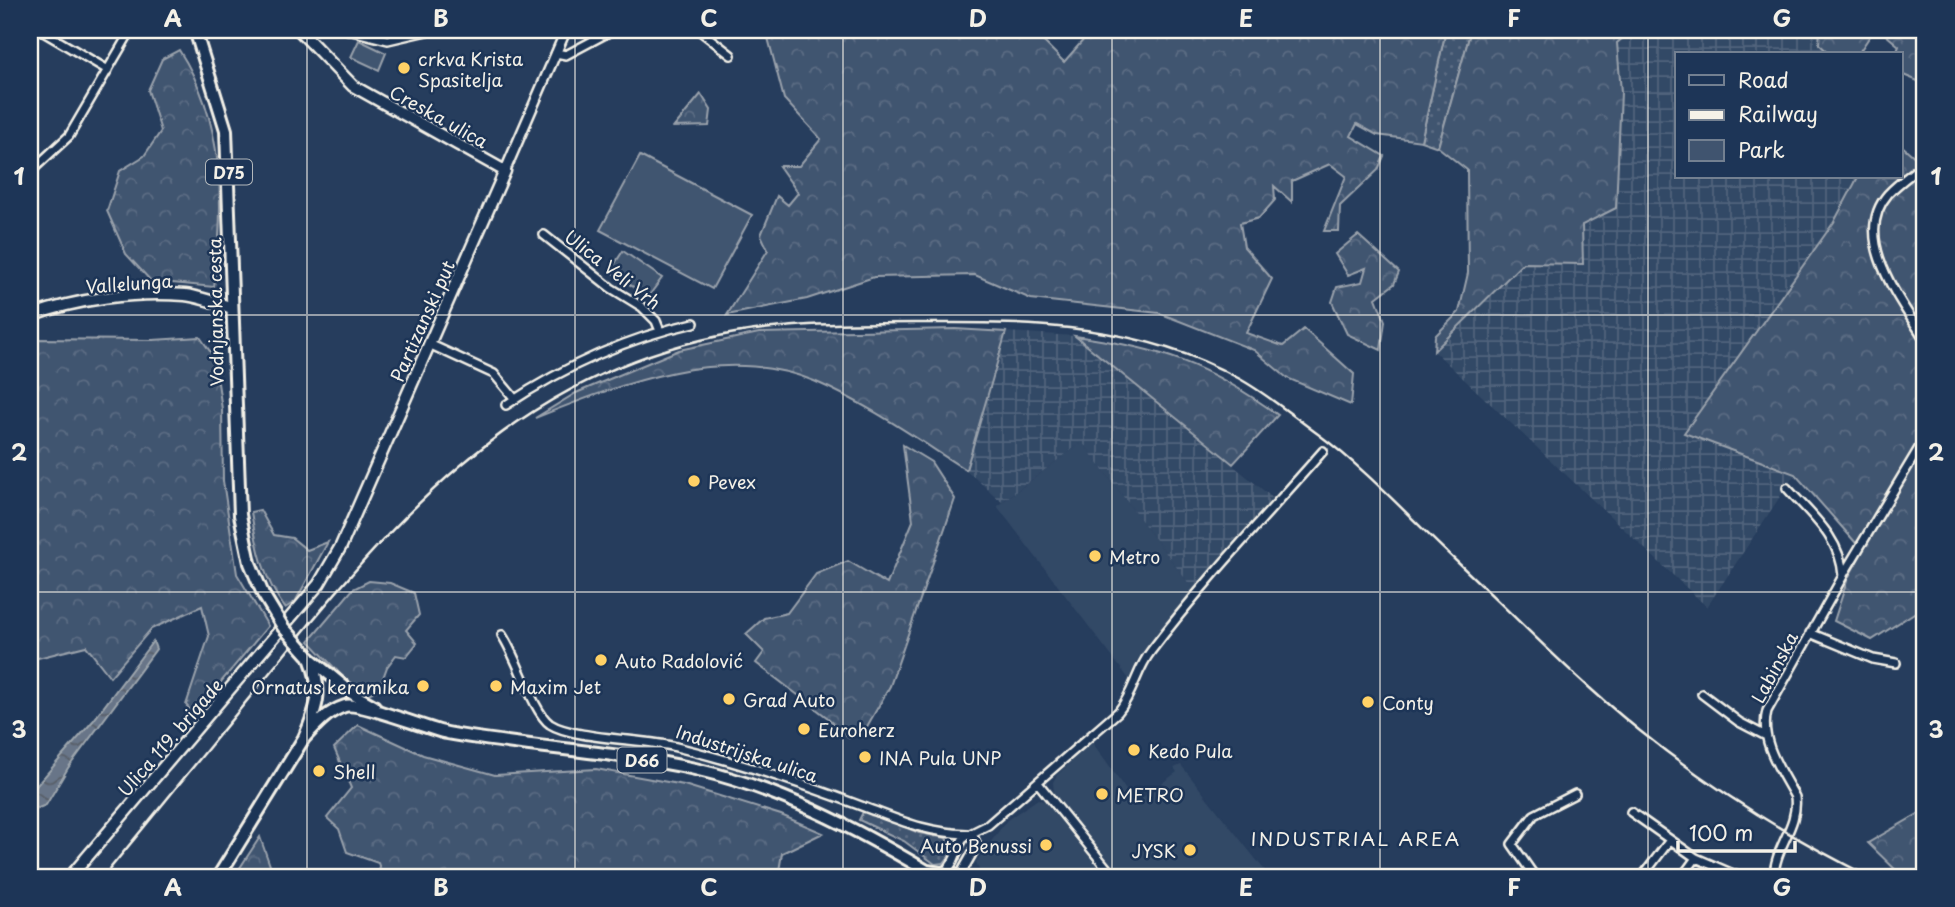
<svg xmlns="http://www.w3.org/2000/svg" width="1955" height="907" font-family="'Playpen Sans',sans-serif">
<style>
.built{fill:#334966}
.industrial{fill:url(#industrial-grid)}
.grass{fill:url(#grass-dots);stroke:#9aa2ac;stroke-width:2}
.forest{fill:url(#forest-crowns);stroke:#9aa2ac;stroke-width:2}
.park{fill:#40546f;stroke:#9aa2ac;stroke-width:2}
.water{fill:url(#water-waves);stroke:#9fa7ae;stroke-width:2}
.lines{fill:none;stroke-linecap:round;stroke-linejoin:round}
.minor-casing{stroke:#f4f1e8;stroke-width:12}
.tertiary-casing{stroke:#f4f1e8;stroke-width:13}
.secondary-casing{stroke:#f4f1e8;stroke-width:15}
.primary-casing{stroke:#f4f1e8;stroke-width:16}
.minor{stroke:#1d3557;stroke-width:7}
.tertiary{stroke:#1d3557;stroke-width:8}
.secondary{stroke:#1d3557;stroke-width:10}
.primary{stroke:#1d3557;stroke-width:10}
.rail{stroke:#f4f1e8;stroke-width:2.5}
.primary-bridge-casing{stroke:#f4f1e8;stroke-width:16;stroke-linecap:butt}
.primary-bridge{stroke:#1d3557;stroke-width:10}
.grid{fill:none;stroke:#f4f1e8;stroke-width:2;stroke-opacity:0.55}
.poi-dot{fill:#ffd166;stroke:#1d3557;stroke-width:2.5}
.labels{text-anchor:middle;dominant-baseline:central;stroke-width:5;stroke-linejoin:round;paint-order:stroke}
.shield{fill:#1d3557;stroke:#b4b9bc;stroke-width:2}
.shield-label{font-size:16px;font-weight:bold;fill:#f4f1e8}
.poi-label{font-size:18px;fill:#f4f1e8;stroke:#1d3557;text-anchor:start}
.street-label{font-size:18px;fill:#f4f1e8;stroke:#1d3557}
.neighbourhood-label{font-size:19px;letter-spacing:2px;fill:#f4f1e8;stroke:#1d3557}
.neatline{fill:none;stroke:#f4f1e8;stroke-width:2.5}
.grid-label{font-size:23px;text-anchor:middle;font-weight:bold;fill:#f4f1e8}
</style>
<defs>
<pattern id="industrial-grid" width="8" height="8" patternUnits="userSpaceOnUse" patternTransform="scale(1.75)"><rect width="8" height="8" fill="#334966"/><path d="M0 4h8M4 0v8" fill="none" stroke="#51647c"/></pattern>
<pattern id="grass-dots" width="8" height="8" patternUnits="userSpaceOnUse" patternTransform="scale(1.75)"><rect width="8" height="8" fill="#40546f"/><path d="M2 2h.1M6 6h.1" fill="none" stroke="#5c6d84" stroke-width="1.8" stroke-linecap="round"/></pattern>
<pattern id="forest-crowns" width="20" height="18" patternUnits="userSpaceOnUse" patternTransform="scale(1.75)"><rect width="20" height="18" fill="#40546f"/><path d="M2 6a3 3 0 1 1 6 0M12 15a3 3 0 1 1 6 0" fill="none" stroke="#5c6d84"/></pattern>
<pattern id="water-waves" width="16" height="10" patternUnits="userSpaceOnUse" patternTransform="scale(1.75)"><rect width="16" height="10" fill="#677588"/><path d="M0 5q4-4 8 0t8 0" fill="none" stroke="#585e67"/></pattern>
</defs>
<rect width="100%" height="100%" fill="#263d5d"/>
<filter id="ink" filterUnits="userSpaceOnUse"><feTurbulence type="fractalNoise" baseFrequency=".0143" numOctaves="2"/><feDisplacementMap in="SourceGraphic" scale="14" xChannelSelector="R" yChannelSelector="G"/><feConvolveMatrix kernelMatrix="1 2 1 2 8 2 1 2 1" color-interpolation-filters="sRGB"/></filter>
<g filter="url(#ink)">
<!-- built -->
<path class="built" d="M1082 442 1193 589 1137 660 1129 679 997 506Z
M1092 742 1135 803 1177 772 1174 768 1181 765 1270 877H1122L1054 793 1053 782 1057 775Z
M1038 799 1045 802 1106 877 981 875 976 862 1007 820Z"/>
<!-- industrial -->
<path class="industrial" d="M1632 30H1820L1819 44 1830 54H1677V177H1858L1834 222 1685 433 1795 474 1707 607 1434 351 1523 263 1582 225 1616 208 1621 92 1617 43Z
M1006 332 1075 336 1274 499 1193 589 1082 442 1002 502 966 470Z"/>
<!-- grass -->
<path class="grass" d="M1446 30H1471L1438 147 1421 141Z
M864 810 919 833 946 838 953 852 944 863 935 864 904 841 859 820Z"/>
<!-- forest -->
<path class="forest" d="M766 30H1032L1064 62 1092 30H1446L1421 141 1377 135 1357 124 1351 136 1384 156 1378 170 1340 206 1339 231H1324L1346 176 1330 164 1292 181V202L1274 186 1275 200 1259 218 1240 223 1244 247 1272 279 1246 333 1283 346 1304 329 1354 374 1351 405 1287 378 1254 350 1159 313 1031 299 975 275 874 277 807 299 727 315 768 250 761 235 777 196 788 205 798 193 779 166H799L821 139 784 99Z
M1471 30H1632L1617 43 1621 92 1616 208 1582 225 1583 264 1523 263 1434 351 1435 336 1459 312 1468 273 1467 170 1438 147Z
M1820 30H1874L1858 54H1830L1819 44Z
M1880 30H1925V84L1901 74V54H1896L1899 46Z
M179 50C225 121 225 206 214 287L151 281 126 254 107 211 120 171 144 156 161 131 148 90 162 59Z
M701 94 711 110 709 126 674 127Z
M1901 145 1925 166V606L1872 640 1834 621 1848 578 1863 551 1795 474 1684 433 1834 222 1858 177H1901Z
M1358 235 1399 272 1394 284 1376 298 1385 321 1381 350 1347 334 1332 302 1337 287 1362 282 1366 268 1348 275 1335 254Z
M955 329 1006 332 966 470C917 439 868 404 814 381 723 343 621 384 535 418L576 393 679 350 759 333Z
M1075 336C1160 348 1208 364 1278 415L1233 464Z
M200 337 214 357 222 409 223 481 237 574 268 626 194 714 186 705 209 636 202 606 151 629 110 677 86 646 30 660V339L153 340Z
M903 445 931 462 955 499 890 686 865 730 849 738 828 718 756 663 764 652 746 634 764 618 787 613 816 574 848 561 887 584 913 521Z
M260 510 274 535 292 538 307 550 328 542 295 602 285 608C263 578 257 548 251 512Z
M369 581 390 583 414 593 419 615 406 630 417 643 406 657 396 655 387 667 379 689 368 694 343 677 309 641 353 589Z
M358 725 423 755 495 775 596 769 684 785 781 815 823 833 782 853 778 877H383L378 863 347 852 339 829 327 818 351 788 334 748Z
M1925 810V877H1903L1868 843Z
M260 837 274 877H234Z"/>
<!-- park -->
<path class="park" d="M359 40 386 53 379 70 351 57Z
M640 156 752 215 712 289 600 230Z
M623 251 662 278 648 297 610 271Z"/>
<!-- water -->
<path class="water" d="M153 641 156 649 68 768 46 805 31 811 30 818V793L93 721Z"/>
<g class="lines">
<!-- minor casing -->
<g class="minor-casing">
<path id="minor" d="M40 30 108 70
M348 30 388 40 431 30
M699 30 731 55
M556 53 566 55 613 30
M1925 163C1913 173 1898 183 1888 194 1850 238 1902 302 1925 340
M30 172 69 136 131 30
M544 235 611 288 642 307 656 321 660 331
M429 344 494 374 515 399
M506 405C565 366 626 338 694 323
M1843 575 1925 438
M1810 633 1873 659 1896 663
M502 635C517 657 533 712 550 724 573 739 645 739 676 747 739 762 803 784 864 807 902 821 924 832 967 834
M1702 694 1739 722 1764 735
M1038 783 1114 877
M1631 812 1696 858 1740 877
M970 834 988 825 1118 712C1134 693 1136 670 1151 651 1204 581 1265 517 1323 451
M945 872C958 861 956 844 967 834L973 836 977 845 959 877
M1535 877 1512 844 1534 815 1575 794
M1642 877 1670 840
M1682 877 1696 858
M1774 877C1774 848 1799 826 1795 797 1781 771 1759 741 1767 711L1843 576C1841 538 1810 514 1787 488"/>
</g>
<!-- tertiary casing -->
<g class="tertiary-casing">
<path id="tertiary" d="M505 171 566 30"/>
</g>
<!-- secondary casing -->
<g class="secondary-casing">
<path id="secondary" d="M30 316C77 299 134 291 185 295 201 297 217 303 232 308
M70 877 319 584 341 546 505 171 353 86 299 30"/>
</g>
<!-- primary casing -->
<g class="primary-casing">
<path id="primary" d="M195 30 226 130 240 515 250 563 263 594
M312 660 353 694 374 706
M304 738C317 724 327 712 345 706 359 701 427 729 447 733 529 748 613 751 695 769 778 788 855 828 927 871L940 873
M218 877 304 738C318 706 323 691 310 658
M936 877 945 872 957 877"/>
</g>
<!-- minor -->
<use href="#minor" class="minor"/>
<!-- tertiary -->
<use href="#tertiary" class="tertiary"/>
<!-- secondary -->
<use href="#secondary" class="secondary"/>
<!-- primary -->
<use href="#primary" class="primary"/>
<!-- rail -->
<path class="rail" d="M103 877C161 807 218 736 276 665 394 519 510 386 701 340 776 322 853 323 929 323 1036 322 1142 325 1238 378 1266 393 1293 416 1318 434 1367 470 1411 519 1455 560 1516 617 1575 679 1640 731 1711 788 1789 837 1870 877"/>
<!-- primary-bridge casing -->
<g class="primary-bridge-casing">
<path id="primary-bridge" d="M263 594 283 627 308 655"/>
</g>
<!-- primary-bridge -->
<use href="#primary-bridge" class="primary-bridge"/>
</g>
</g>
<!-- grid -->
<path class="grid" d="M307 30V877M575 30V877M843 30V877M1112 30V877M1380 30V877M1648 30V877M30 315H1925M30 592H1925"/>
<!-- markers -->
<g class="poi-dot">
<circle cx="404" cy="68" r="7"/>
<circle cx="694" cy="481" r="7"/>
<circle cx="1095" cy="556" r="7"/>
<circle cx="601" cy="660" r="7"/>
<circle cx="423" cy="686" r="7"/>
<circle cx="496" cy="686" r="7"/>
<circle cx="729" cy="699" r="7"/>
<circle cx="1368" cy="702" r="7"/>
<circle cx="804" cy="729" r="7"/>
<circle cx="1134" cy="750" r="7"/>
<circle cx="865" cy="757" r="7"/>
<circle cx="319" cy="771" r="7"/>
<circle cx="1102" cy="794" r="7"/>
<circle cx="1046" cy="845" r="7"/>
<circle cx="1190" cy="850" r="7"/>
</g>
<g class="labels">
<!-- shield labels -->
<g class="shield">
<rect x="206" y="159.5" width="46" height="25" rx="5"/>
<rect x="617.5" y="747.5" width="49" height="25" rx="5"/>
</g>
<g class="shield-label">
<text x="229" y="172">D75</text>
<text x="642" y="760">D66</text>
</g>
<!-- poi labels -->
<g class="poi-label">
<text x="418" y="58">crkva Krista<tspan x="418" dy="21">Spasitelja</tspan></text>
<text x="708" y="481">Pevex</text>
<text x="1109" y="556">Metro</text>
<text x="615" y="660">Auto Radolović</text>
<text x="409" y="686" text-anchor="end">Ornatus keramika</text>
<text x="510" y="686">Maxim Jet</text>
<text x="743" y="699">Grad Auto</text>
<text x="1382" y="702">Conty</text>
<text x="818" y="729">Euroherz</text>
<text x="1148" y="750">Kedo Pula</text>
<text x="879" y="757">INA Pula UNP</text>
<text x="333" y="771">Shell</text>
<text x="1116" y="794">METRO</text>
<text x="1032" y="845" text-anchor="end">Auto Benussi</text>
<text x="1176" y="850" text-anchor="end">JYSK</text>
</g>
<!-- street labels -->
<g class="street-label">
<text transform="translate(439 116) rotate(29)">Creska ulica</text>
<text transform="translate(613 269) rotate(38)">Ulica Veli Vrh</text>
<text transform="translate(129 283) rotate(-4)">Vallelunga</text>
<text transform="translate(215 312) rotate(-91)">Vodnjanska cesta</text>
<text transform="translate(422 321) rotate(-66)">Partizanski put</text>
<text transform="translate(1774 667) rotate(-62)">Labinska</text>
<text transform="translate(170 737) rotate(-49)">Ulica 119. brigade</text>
<text transform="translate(747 753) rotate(18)">Industrijska ulica</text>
</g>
<!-- neighbourhood labels -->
<g class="neighbourhood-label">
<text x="1356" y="838">INDUSTRIAL AREA</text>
</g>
</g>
<!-- margin -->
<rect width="1955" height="907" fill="none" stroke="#1d3557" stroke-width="77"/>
<!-- legend -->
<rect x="1675" y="52" width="228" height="126" fill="#1d3557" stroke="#738091" stroke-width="2"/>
<rect x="1689" y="75" width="35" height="10" fill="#1d3557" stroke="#738091" stroke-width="2"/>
<text x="1738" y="88" font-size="21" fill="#f4f1e8">Road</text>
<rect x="1689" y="110" width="35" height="10" fill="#f4f1e8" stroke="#738091" stroke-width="2"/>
<text x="1738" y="122" font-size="21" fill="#f4f1e8">Railway</text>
<rect x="1689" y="140" width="35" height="21" fill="#40546f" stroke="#738091" stroke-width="2"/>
<text x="1738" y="158" font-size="21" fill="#f4f1e8">Park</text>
<!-- scale -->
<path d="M1678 841v10h117v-10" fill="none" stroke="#f4f1e8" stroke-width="3.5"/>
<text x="1689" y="841" font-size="21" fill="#f4f1e8" stroke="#1d3557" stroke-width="5" paint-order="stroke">100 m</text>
<rect x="38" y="38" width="1878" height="831" class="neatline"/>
<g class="grid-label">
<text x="173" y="27">A</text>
<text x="441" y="27">B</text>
<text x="709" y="27">C</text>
<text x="978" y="27">D</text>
<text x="1246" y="27">E</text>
<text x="1514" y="27">F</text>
<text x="1782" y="27">G</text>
<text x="19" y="185">1</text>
<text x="1936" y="185">1</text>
<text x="19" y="461">2</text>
<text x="1936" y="461">2</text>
<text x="19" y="738">3</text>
<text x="1936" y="738">3</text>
<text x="173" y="896">A</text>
<text x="441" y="896">B</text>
<text x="709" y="896">C</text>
<text x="978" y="896">D</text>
<text x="1246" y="896">E</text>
<text x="1514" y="896">F</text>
<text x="1782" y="896">G</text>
</g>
</svg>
